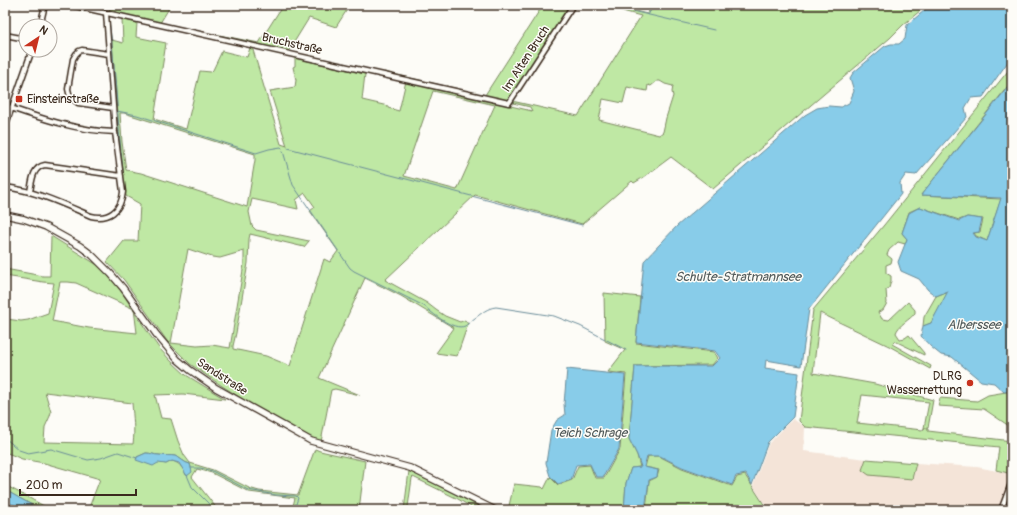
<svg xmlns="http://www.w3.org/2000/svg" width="1017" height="515" font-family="Pangolin,sans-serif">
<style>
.built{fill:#f4e4d8}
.green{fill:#bfe8a4;stroke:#7d8961;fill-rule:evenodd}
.water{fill:#88cce9;stroke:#698b98}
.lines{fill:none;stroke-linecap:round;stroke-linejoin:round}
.stream{stroke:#698b98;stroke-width:1}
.street-casing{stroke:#3b2a1e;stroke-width:7}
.secondary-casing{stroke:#3b2a1e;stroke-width:8}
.street{stroke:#fdfcf7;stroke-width:4}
.secondary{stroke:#fdfcf7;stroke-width:5.5}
.poi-dot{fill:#c8321e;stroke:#fdfcf7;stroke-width:1.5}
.labels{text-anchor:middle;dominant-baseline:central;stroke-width:3;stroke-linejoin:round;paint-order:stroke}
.street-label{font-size:12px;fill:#3b2a1e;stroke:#fdfcf7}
.poi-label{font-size:12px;fill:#3b2a1e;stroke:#fdfcf7;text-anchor:start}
.water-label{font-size:13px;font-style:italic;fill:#525b5b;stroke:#fdfcf7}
</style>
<rect width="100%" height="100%" fill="#fdfcf7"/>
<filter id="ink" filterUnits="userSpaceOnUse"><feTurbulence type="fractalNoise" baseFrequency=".025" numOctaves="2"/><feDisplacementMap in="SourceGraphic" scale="8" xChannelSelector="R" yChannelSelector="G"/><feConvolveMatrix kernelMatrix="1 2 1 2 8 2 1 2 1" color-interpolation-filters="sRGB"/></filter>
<g filter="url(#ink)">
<!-- built -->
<path class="built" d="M793 419 805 427 804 451 866 459 862 470 912 479 916 463 977 467 1012 474 999 510H789L766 506 753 486 769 443Z"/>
<!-- green -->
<path class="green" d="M107 5H171L160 23 114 12 110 10Z
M283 5H350L336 27 309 18 288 52 213 35 214 34 259 43Z
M543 5H571L509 101H504L502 104 532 111 530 107 513 103 512 101 578 116 641 16 600 5H611L647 14 653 5H927L903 25 890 38 811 105 713 189 671 157 644 177 634 183 632 181 582 224 475 195 385 280 427 303 436 310 445 316 460 322 465 320 468 324 457 356 436 353 454 328 401 296 365 278 319 378 360 395 335 389 331 390 321 442 305 435 265 413 222 386 190 364 167 341 124 280 107 262 124 241H138L140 204 126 196 119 142 112 40 123 43 122 19 137 23 136 37 166 43 154 119 186 129 200 71 211 72 213 70 222 51 247 57 250 48 253 50 281 144 287 146 270 91 295 87 296 80 293 67 295 66V58L365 74 362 100 388 106V108L399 111 406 81 383 74 384 72 485 95ZM657 81H660L665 84 673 86 672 92 673 96 666 118 663 132 659 135 599 120 603 99 623 103 627 87 647 91 648 85 651 86ZM433 91 495 105 457 190 404 176ZM120 113H124L255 154V160L247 207 141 173 126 170 122 142ZM305 193 315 207 310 211 338 251 330 262 324 259 290 366 266 356 233 349V346L236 333 248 263 249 239 250 234 304 247 309 241 256 230 252 226 249 212 252 199 298 209 296 200ZM188 249 212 257 220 258 244 251V264L230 348 212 345 197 346 171 343Z
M1012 66V81L921 195 1001 199 987 241 976 236 974 233 980 232 983 219 967 217 959 220 920 207 909 212 902 233 907 239 905 244 898 242 889 250 887 255 892 259 891 263 886 265V273L891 276V281L889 288 886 290 887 303 883 310 878 312 882 319 889 320 908 302 915 310V313C910 320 898 325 896 333L900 339 905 338 909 335 924 353V355L895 341 892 344 931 366 930 369 889 346 820 313 813 373 875 384 933 400 928 428H924L929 402 862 395 857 423 923 430 924 428 928 429V431L1012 441V474L996 470 999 447 805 427 799 421 813 310 884 225Z
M51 236 99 266 115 283 123 294 149 334 159 348 171 361 186 375 225 399 183 394 155 395 161 418 171 419 178 441 184 455 190 463 213 470 249 488 259 491 298 495 315 449 320 451 365 461 359 510H348L341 508V510H292L295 498 249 492 212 473 197 469 192 477 218 510H88L100 479 44 463 22 459 5 452 6 319 21 321 28 320 48 313 54 283 43 282 5 276V269L43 276H50ZM60 282H68L76 283 134 309 137 333 89 328 52 321ZM45 392 132 403C133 417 135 430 133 444L44 442 45 427 50 416 51 412ZM146 453C151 453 154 455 159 455 165 456 170 455 175 456 181 458 184 463 190 464L191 467 186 475C183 468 180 463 172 461L166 464 137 457Z
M949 291 931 323 923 326 924 317 936 296Z
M604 293 640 297 636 343 714 352 718 358 712 365 635 366 629 439 637 455 640 467 631 468 626 483 624 510H508L514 484 542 487 544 489 550 477 558 485 572 480 578 466 590 465 595 478H604L620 449 626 374 608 372 625 350 605 341Z
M1012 391V428L984 409 938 406 940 398 977 401 988 395Z
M648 456H659L682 468 732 486 737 477 745 475 765 506 787 510H646L649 481 657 477 659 470 645 467Z
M866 459 916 463 912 479 869 475 862 470Z
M409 471 424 478 486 510H476L458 499 413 477 412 478 408 507 413 510H404Z
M5 485 33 500 51 510H41L5 490Z"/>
<!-- water -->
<path class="water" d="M931 5H1012V56L983 97 971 98 965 108 967 117 916 175 906 174 900 183 901 194 809 309 801 366 766 360 765 368 799 373 793 417 768 442 752 485 746 474 736 476 732 485 682 467 660 456H647L644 467 658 470 657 477 649 480 645 510H624L626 483 631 468 641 467 637 455 629 439 635 366H712L720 358 715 351 636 342 644 261 677 226 805 115 817 108 829 106 841 107 849 103 854 91 850 78 853 73 885 46 891 44H899L905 39 907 25Z
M1012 82V391L1004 392 994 383 981 381 952 357 941 355 931 347 921 336 923 326 931 323 948 291 936 296 928 290 919 279 901 271 898 262 907 239 902 233 909 213 920 207 959 221 967 217 982 219 979 232 973 233 976 237 987 241 1001 198 921 195Z
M567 369 625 375 619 449 603 477H596L590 464 576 465 571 480 558 484 550 476 546 463 551 430 557 420 565 415 564 404Z
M146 453C151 453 154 455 159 455 165 456 170 455 175 456 181 458 184 463 190 464L192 472 187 476 179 463 172 461 166 464 158 463 153 466 136 460 137 457Z
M5 490 41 510H25L5 501Z"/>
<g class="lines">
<!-- stream -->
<path class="stream" d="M105 5 107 7
M606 5 714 30
M648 15 654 5
M109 20C116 70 117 120 123 170
M215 35 288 51
M117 111 137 115 256 153 269 149 281 147 282 148
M288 148 582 225
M283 151 293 185 350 268 354 271 424 306C432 313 453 331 465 326 468 324 472 320 475 318 482 313 487 308 496 307L554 316 580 326 626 350
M5 438 19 450 28 453 51 449 71 455 88 460 101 458 118 452 137 458
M191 468H200L212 471 248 490 276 495 296 496 298 498 294 510
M187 475 192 487 209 504 212 510"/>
<!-- street casing -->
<g class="street-casing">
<path id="street" d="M71 5 509 103 573 5
M40 26 45 5
M5 35 26 39
M109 54 82 50 79 51 76 54 73 59 68 89 70 97 78 103 113 108
M5 106C40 118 77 131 115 132
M5 127 32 50
M5 187C36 191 63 204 91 216 109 220 121 211 123 192L115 132 106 13
M30 192C32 182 32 167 45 165L121 176
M1001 510 1012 481"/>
</g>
<!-- secondary casing -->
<g class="secondary-casing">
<path id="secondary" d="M5 215 24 219 46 227 80 246 92 255 111 274 123 288 156 334 177 359 190 370 216 388 311 441 410 468 495 510"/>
</g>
<!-- street -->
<use href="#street" class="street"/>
<!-- secondary -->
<use href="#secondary" class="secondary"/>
</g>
</g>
<!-- markers -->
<g class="poi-dot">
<rect x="15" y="95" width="8" height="8" rx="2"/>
<circle cx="970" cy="383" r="4"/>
</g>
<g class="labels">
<!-- street labels -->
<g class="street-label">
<text transform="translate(292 44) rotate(13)">Bruchstraße</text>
<text transform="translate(526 59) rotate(-57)">Im Alten Bruch</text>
<text transform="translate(222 377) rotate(33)">Sandstraße</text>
</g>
<!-- poi labels -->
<g class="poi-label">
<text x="27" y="99">Einsteinstraße</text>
<text x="962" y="376" text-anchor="end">DLRG<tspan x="962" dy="14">Wasserrettung</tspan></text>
</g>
<!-- water labels -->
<g class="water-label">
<text x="738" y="277">Schulte-Stratmannsee</text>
<text x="974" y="325">Alberssee</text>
<text x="590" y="433">Teich Schrage</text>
</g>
</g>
<!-- margin -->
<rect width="1017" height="515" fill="none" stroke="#fdfcf7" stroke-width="20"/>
<rect x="10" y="10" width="997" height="495" fill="none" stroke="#3b2a1e" stroke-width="1.5" filter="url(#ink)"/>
<!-- north arrow -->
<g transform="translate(38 38) rotate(35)"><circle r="19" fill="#fdfcf7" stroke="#afa8a0"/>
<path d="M0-3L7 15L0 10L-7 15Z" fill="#c8321e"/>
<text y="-6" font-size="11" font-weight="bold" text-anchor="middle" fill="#3b2a1e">N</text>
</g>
<!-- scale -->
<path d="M20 489v6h116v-6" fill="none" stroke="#3b2a1e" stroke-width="2"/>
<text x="26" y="489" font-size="12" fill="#3b2a1e" stroke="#fdfcf7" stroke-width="3" paint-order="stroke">200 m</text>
</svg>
